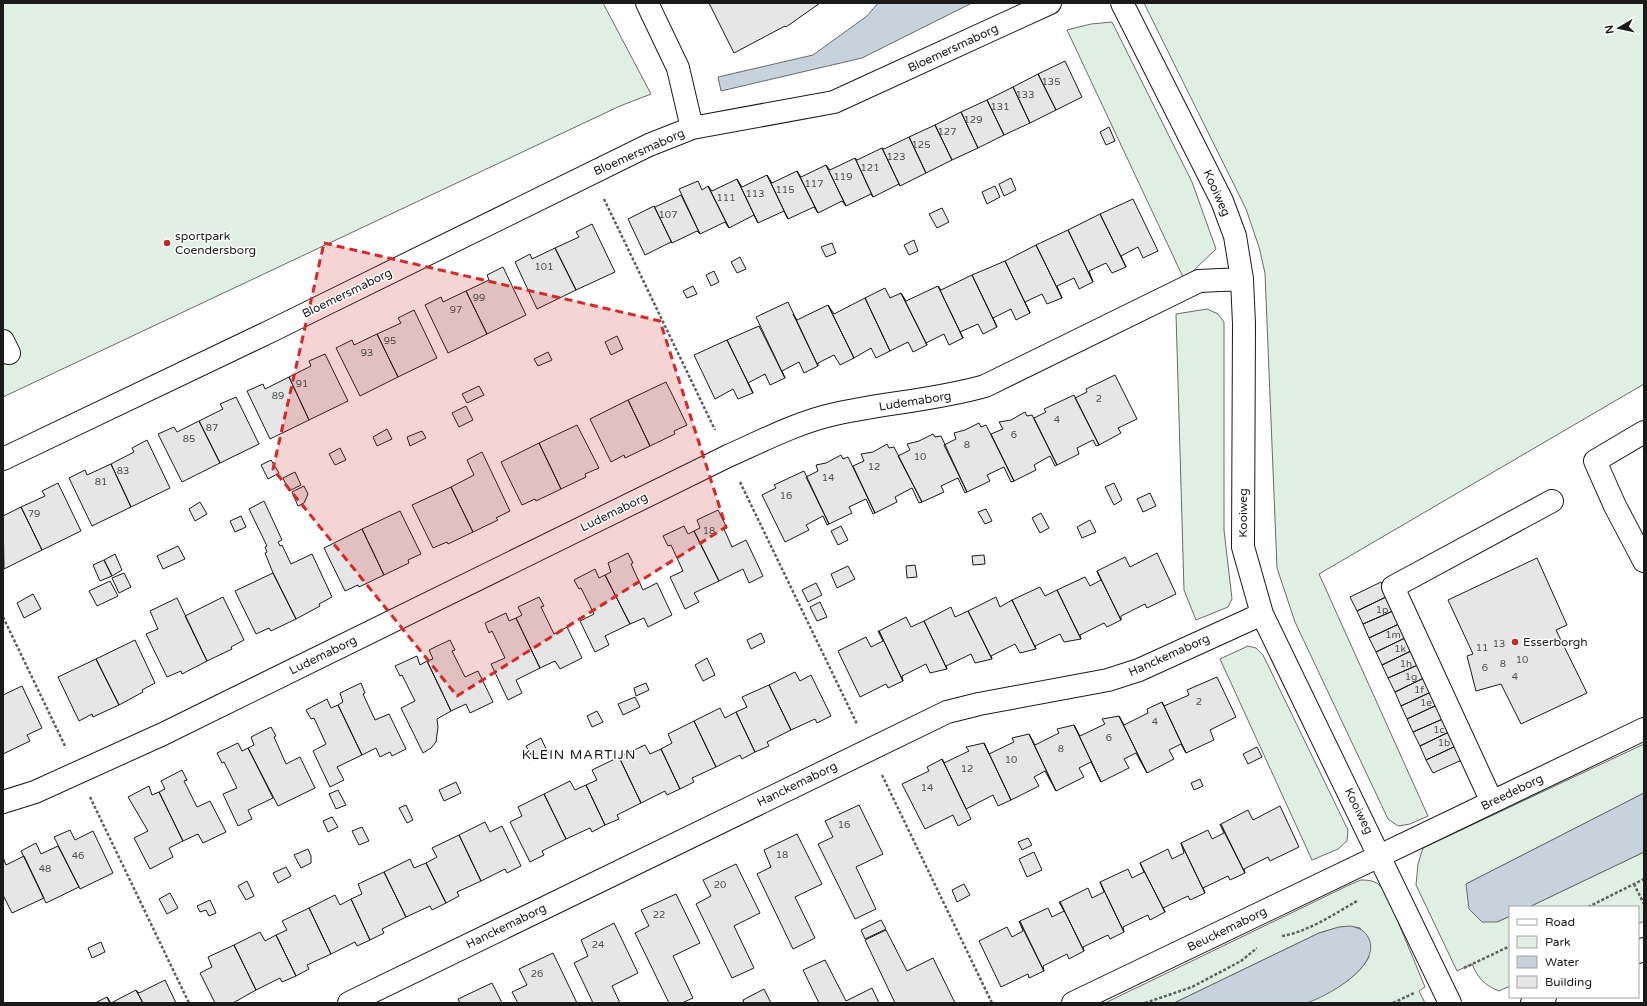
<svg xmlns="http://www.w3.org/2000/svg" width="1647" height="1006" font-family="'Varela Round',sans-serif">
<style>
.green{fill:#e0efe3;stroke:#6a6a6a}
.water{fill:#c6d2dc;stroke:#6a6a6a}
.building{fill:#e6e6e6;stroke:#1a1a1a}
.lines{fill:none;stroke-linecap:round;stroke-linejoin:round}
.minor-casing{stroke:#1a1a1a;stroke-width:24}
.path{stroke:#5f5f5f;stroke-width:2.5;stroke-dasharray:3 2;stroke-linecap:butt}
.minor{stroke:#fff;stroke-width:22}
.marked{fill:#d62828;fill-opacity:0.2;stroke:#d62828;stroke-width:3;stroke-dasharray:8 5;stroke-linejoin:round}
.poi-dot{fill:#c62828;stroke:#fff;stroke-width:1.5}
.labels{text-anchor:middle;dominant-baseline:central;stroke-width:3;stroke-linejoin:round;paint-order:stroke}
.number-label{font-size:10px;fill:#4d4d4d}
.street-label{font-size:12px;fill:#1a1a1a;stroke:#fff}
.poi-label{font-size:12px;fill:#1a1a1a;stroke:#fff;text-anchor:start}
.neighbourhood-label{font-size:13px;letter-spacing:1px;fill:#1a1a1a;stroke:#fff}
</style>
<rect width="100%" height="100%" fill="#fff"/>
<!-- green -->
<path class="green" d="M3 3H603L651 94 620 106 3 397Z
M1144 3H1644V384L1319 574 1428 816 1410 824 1398 826 1388 819 1295 622 1277 568 1265 273 1259 247 1246 209Z
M1112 22 1192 182 1216 249 1192 272 1183 277 1067 30 1091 24Z
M1207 309 1218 314 1224 322V530L1232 599 1228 607 1196 620 1184 590 1176 314Z
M1248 646 1256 648 1263 655 1348 830 1347 841 1338 849 1312 860 1220 659Z
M1644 744V793L1466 884 1497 922 1510 916V986L1499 991C1484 985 1478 978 1472 964L1457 971 1416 885 1418 864 1423 848Z
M1644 852V921L1638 924V907H1529Z
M1361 880C1376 880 1379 883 1387 895L1425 987 1419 991 1425 1003H1305C1330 991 1355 982 1369 957L1360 928C1345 924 1333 929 1319 933L1174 1003H1105L1349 885Z"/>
<!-- water -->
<path class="water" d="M878 3H972L862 58 721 91 718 77 813 55 867 16Z
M1644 793V852L1529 907H1510V916L1497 922H1482L1469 909 1466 884Z
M1350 926C1359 928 1365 930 1369 939 1381 966 1327 997 1306 1003 1295 1006 1280 1003 1269 1003 1237 1003 1206 1003 1174 1003L1319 933 1339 927Z"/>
<!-- building -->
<path class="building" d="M709 3H820L786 27 785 26 734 53Z
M1065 61 1082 97 1056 110 1038 74Z
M1038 74 1056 110 1030 123 1013 87Z
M1013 87 1030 123 1004 135 987 100Z
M987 100 1004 135 978 148 961 112Z
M961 112 978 148 952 160 935 125Z
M935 125 952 160 926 173 909 137Z
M1109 127 1115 141 1106 145 1100 132Z
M909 137 926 173 900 186 882 148 884 149Z
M882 148 900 186 899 184 873 197 855 158 857 160Z
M855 158 873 197 871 194 846 206 826 165 830 170Z
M826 165 846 206 842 201 818 213 797 171 801 177Z
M797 171 818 213 814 207 788 219 767 175 772 183Z
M767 175 788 219 784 211 758 223 737 179 742 187Z
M1011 178 1016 190 1004 196 999 184Z
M737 179 758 223 754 215 729 228 708 186 712 191Z
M698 181 702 190 708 186 729 228 725 222 700 234 679 189Z
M995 186 1000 197 987 204 982 192Z
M681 195 700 234 697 231 672 243 654 206 655 207Z
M1133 199 1158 251 1143 258 1138 247 1121 256 1126 267 1100 214Z
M654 206 672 243 671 242 645 255 628 219Z
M942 208 949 222 937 228 929 214Z
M1100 214 1126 267 1112 273 1106 263 1089 271 1093 282 1068 230Z
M592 224 615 272 576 290 555 248 579 237 576 232Z
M1068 230 1093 282 1079 289 1074 278 1057 286 1062 298 1036 245Z
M914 240 918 251 909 255 904 245Z
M832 243 836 253 826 257 821 247Z
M1036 245 1062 298 1047 304 1042 294 1025 302 1030 313 1005 261Z
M555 248 576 290 537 309 515 262 530 254 532 259Z
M740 257 746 269 737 273 731 262Z
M1005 261 1030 313 1016 320 1011 309 993 318 997 327 972 275Z
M503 267 526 315 487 334 466 291 489 280 487 275Z
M714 271 719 282 711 286 706 275Z
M972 275 997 327 983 334 978 324 960 332 963 338 938 286 941 290Z
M693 286 697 294 687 298 683 291Z
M938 286 963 338 949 345 944 334 926 343 927 345 901 293 906 301Z
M885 288 890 298 901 293 927 345 913 352 908 342 890 351 865 298Z
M466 291 487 334 448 353 425 305 441 297 443 302Z
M865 298 890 351 876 358 871 348 854 358 828 305 834 314Z
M788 302 818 366 804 373 799 362 782 371 785 378 756 317Z
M828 305 854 358 840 365 834 355 818 363V366L793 314 797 320Z
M414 310 437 358 398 377 377 334 401 323 398 318Z
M759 326 785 378 770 385 765 374 748 383 753 393 727 340Z
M377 334 398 377 360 396 336 348 352 340 354 345Z
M617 336 623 349 611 355 605 342Z
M727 340 753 393 738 399 733 389 715 399 694 355Z
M548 352 552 360 538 366 534 359Z
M325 354 348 401 309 420 289 377 311 366 309 361Z
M1115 375 1137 419 1118 428 1121 433 1099 445 1075 398 1087 392 1086 389Z
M289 377 309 420 270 439 247 391 263 384 265 389Z
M666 382 687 425 674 431 675 434 650 446 628 400Z
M479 386 484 395 467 403 462 394Z
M1074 395 1099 445 1096 446 1093 440 1077 448 1079 454 1057 465 1034 418 1046 412 1044 409Z
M236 397 259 444 220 463 199 421 223 409 220 404Z
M628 400 650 446 625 458 624 455 611 462 590 419Z
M466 406 473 420 459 427 452 413Z
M1025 412 1027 416 1032 415 1057 465 1055 466 1050 456 1034 465 1036 470 1014 481 991 434 1003 429 999 422 1011 420Z
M199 421 220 463 182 482 158 434 174 427 177 432Z
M979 423 981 427 986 425 1014 481 1011 482 1004 467 987 475 990 481 967 492 944 445 956 439 954 433 965 430Z
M577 425 599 468 585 474 586 477 561 489 539 443Z
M387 429 392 439 377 446 373 437Z
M422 431 426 438 410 446 407 437Z
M933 434 935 437 941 436 967 492 965 493 958 478 941 486 944 492 922 502 898 456 910 450 907 444 919 441Z
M147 440 170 488 131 507 111 464 134 452 132 448Z
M539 443 561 489 536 501 535 499 522 505 501 462Z
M887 444 889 448 894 447 922 502 919 503 912 488 895 497 897 502 875 513 853 466 864 461 861 454 873 452Z
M340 448 346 460 335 465 329 454Z
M482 452 510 511 496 518 498 520 473 532 451 487 474 475 467 460Z
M841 455 843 459 848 457 875 513 873 514 866 499 849 507 852 513 829 524 806 477 818 471 816 465 826 463Z
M271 460 279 473 268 479 261 465Z
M111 464 131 507 92 526 69 478 85 470 87 475Z
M804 471 829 524 827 525 823 516 806 525 809 530 785 542 762 495 776 488 774 485Z
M295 472 301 485 289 491 283 478Z
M58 483 81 531 42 550 21 507 45 496 42 491Z
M1114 483 1122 500 1114 505 1105 487Z
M304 486 308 494 304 503 298 506 292 492Z
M451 487 473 532 448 544 447 542 433 548 412 505Z
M1150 493 1156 506 1143 512 1137 499Z
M264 501 282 540 278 542 280 546 282 545 291 564 312 554 332 597 319 604 320 606 296 619 273 573 265 553 267 552 265 547 267 546 249 509Z
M200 502 207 514 195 521 189 509Z
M21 507 42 550 4 569 3 516Z
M986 509 992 521 985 524 978 512Z
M718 510 727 528 724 529 732 547 746 540 763 576 749 583 743 569 719 581 694 531 700 528 697 520Z
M400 511 421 554 408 560 409 563 384 575 362 529Z
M1041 513 1049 528 1040 533 1032 518Z
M241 516 246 527 235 532 230 521Z
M1090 520 1096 532 1082 538 1077 527Z
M684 526 688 534 694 531 719 581 694 593 699 602 685 609 670 577 683 571 671 545 668 546 663 536Z
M841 526 848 540 838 545 831 531Z
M362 529 384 575 359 587 358 585 345 591 324 548Z
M178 546 185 559 163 569 157 556Z
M628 553 633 563 631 564 643 590 657 583 672 615 648 627 644 618 630 624 605 575 611 572 608 563Z
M1157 553 1176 594 1147 608 1145 604 1121 616V620L1097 571 1125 557 1130 567Z
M115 554 122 570 112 576 104 560Z
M984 555 985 564 973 565 972 556Z
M1537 558 1567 625 1556 630 1587 693 1521 724 1501 684 1476 691 1467 656 1473 654 1448 600Z
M104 560 112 576 100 581 93 565Z
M915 565 917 577 907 578 906 566Z
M848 566 855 579 837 588 831 574Z
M595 569 599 578 605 575 630 624 605 636 609 645 595 652 580 621 594 614 581 588 579 589 574 580Z
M1097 571 1121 620 1107 627 1104 623 1080 635 1081 639 1057 590 1085 577 1090 586 1101 580Z
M124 573 131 587 119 593 112 578Z
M273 573 296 619 271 631 269 628 256 634 235 591Z
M110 581 118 596 97 606 89 591Z
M1381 582 1388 596 1357 611 1350 597Z
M816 583 822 595 808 602 802 590Z
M1040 587 1045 596 1057 590 1081 639 1064 642 1060 634 1035 646 1036 649 1012 600Z
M33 594 41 609 24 618 17 603Z
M1388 596 1395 610 1363 624 1357 611Z
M223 597 244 640 231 647 232 649 207 661 185 616Z
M539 597 544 606 541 607 554 634 567 627 582 658 560 669 555 661 540 668 516 618 522 615 518 607Z
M996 597 1000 607 1012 600 1036 649 1020 653 1015 644 991 656 992 659 968 611Z
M177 598 207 661 182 674 181 671 167 677 146 634 158 629 150 611Z
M820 602 827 617 817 621 810 607Z
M951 607 955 617 968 611 992 659 975 663 971 654 946 666 947 669 924 621Z
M1395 610 1401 623 1369 638 1363 624Z
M506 613 509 621 516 618 540 668 516 680 522 693 508 700 491 664 505 658 492 631 489 633 485 623Z
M906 617 911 627 924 621 947 669 930 673 926 664 902 676 903 681 879 631Z
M1401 623 1407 637 1376 652 1369 638Z
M878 631H879L903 681 888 688 886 684 860 697 838 651 866 637 871 647 883 641Z
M761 633 765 642 751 649 747 640Z
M1407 637 1413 650 1382 665 1376 652Z
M135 640 155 683 142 690 143 692 119 705 96 659Z
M450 640 455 650 452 651 465 677 478 671 493 702 470 713 466 704 451 711 427 661 433 659 429 650Z
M1413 650 1420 664 1388 678 1382 665Z
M417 656 420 665 427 661 451 711 437 719 438 727 436 742 431 748 423 753 401 708 415 701 402 675 400 676 395 666Z
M707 658 715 675 703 681 695 665Z
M96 659 119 705 93 717 92 714 79 721 58 677Z
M1420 664 1426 677 1395 692 1388 678Z
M795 672 800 681 811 675 831 716 817 723 815 719 791 730 769 685Z
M1217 677 1236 717 1210 730 1214 740 1186 753 1162 702 1164 706 1189 695 1187 690Z
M1426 677 1433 691 1401 706 1395 692Z
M361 683 365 693 363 694 375 720 389 714 406 749 392 756 390 752 380 757 376 748 362 755 338 705 343 702 340 693Z
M646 683 649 690 636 696 634 688Z
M769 685 791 730 767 742 769 746 755 752 736 712 747 707 742 697Z
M22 686 42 728 27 735 30 741 3 754V695Z
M1433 691 1439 704 1407 719 1401 706Z
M635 697 640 707 623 715 618 704Z
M327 699 331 708 338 705 362 755 337 767 344 780 330 787 313 751 326 744 314 718 311 719 306 710Z
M1162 702 1186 753 1181 744 1169 750 1174 759 1147 773 1119 716 1124 725 1148 713 1147 709Z
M1439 704 1445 718 1413 732 1407 719Z
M720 708 725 718 736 712 755 752 742 759 740 755 716 767 694 721Z
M597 711 603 722 592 727 587 716Z
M1119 716 1147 773 1136 753 1124 759 1129 768 1101 782 1074 725 1080 736 1105 724 1102 719Z
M1445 718 1451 731 1420 746 1413 732Z
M694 721 716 767 692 778 694 782 680 789 661 749 672 743 668 734Z
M1074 725 1101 782 1091 762 1079 768 1084 777 1056 791 1029 734 1035 745 1059 733 1057 729Z
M271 727 276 736 274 737 286 764 300 757 315 788 278 806 248 748 254 745 251 737Z
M1451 731 1458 745 1426 760 1420 746Z
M1029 734 1056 791 1045 771 1034 777 1039 786 1011 800 984 743 989 754 1014 742 1012 738Z
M541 738 548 753 534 760 526 746Z
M238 743 242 751 248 748 273 798 248 810 252 819 238 826 223 794 237 788 224 762 222 763 217 753Z
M984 743 1011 800 998 806 993 795 966 809 942 759 944 763 969 751 966 747Z
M645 745 650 754 661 749 680 789 667 795 665 791 641 803 619 757Z
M1458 745 1464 759 1433 773 1426 760Z
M1257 747 1262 757 1248 764 1243 754Z
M619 757 641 803 617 815 619 819 605 825 586 785 597 780 592 770Z
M942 759 971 819 958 826 953 815 925 829 902 784 929 771 927 767Z
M182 770 187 780 184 781 197 807 210 801 226 832 203 843 198 834 183 841 159 792 165 789 161 781Z
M1200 779 1203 786 1194 790 1191 783Z
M570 781 575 790 586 785 605 825 592 832 590 828 566 839 544 794Z
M456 782 461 793 444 801 439 790Z
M149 786 152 795 159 792 183 841 169 848 173 857 150 869 134 838 148 831 128 797Z
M338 790 346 805 336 809 329 794Z
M544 794 566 839 542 851 544 855 530 862 510 822 522 816 518 807Z
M406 805 413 820 407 823 399 808Z
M859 805 883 854 856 867 876 909 855 919 818 844 833 837 825 821Z
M1280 806 1299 847 1270 861 1268 857 1244 869 1245 873 1221 824 1248 810 1253 820Z
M332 817 338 827 328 832 323 821Z
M485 822 490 832 502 826 521 866 507 873 505 869 481 881 459 835Z
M1220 824 1245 873 1230 880 1228 876 1203 888 1205 893 1181 843 1208 830 1212 839 1224 833Z
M362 827 369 841 359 845 352 831Z
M70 830 75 840 93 831 113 873 80 889 54 837Z
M797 834 822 884 795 897 815 938 793 949 757 874 771 867 764 850Z
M459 835 481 881 457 892 459 896 446 903 426 863 437 857 432 848Z
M1028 838 1032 845 1022 850 1018 842Z
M36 843 41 854 58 846 79 887 46 903 21 851Z
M1181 843 1205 893 1190 900 1188 896 1163 908 1165 912 1140 863 1168 849 1172 859 1184 853Z
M308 849 311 856V863L301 868 294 855Z
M1034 852 1042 870 1027 877 1019 859Z
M24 856 44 898 12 913 3 895V857L6 865Z
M410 859 414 868 426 863 446 903 432 910 430 906 406 917 384 872Z
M1140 863 1165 912 1150 920 1148 915 1123 927 1124 932 1100 882 1128 869 1132 878 1144 872Z
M736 864 760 913 734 926 754 968 732 978 696 904 711 896 703 880Z
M286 867 291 876 278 883 273 873Z
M384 872 406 917 382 929 384 933 370 940 351 899 362 894 358 884Z
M247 881 254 896 246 900 238 886Z
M1100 882 1124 932 1110 939 1108 935 1083 947 1084 951 1060 902 1088 888 1092 898 1104 892Z
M964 884 970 895 957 902 952 890Z
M170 893 178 908 167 914 159 899Z
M676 894 700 943 673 956 693 998 682 1003H669L635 933 649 926 641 910Z
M335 895 340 905 351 899 370 940 357 946 355 942 331 954 309 908Z
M210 900 216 913 209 916 206 910 200 912 197 906Z
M1059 902H1060L1084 951 1069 959 1067 954 1043 966 1044 971 1020 921 1048 908 1052 917 1064 911Z
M309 908 331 954 307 965 309 969 296 976 276 935 287 930 282 921Z
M881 920 886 929 865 939 861 930Z
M1019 921 1044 971 1029 978 1028 974 1001 987 979 941 1007 927 1012 937 1023 931Z
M614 923 638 973 612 986 620 1003H593L574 963 588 956 581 940Z
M886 930 907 971 933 958 955 1003H895L865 940Z
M260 932 265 941 276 935 296 976 282 982 280 978 256 990 234 945Z
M101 942 105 952 92 958 88 948Z
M234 945 256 990 233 1003H215L200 973 212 967 208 957Z
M553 953 577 1003H518L512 992 527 985 519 969Z
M825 960 846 1001 872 988 879 1003H819L803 970Z
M165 980 176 1003H143L136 990 139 993Z
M492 983 502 1003H460L458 999Z
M764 989 771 1003H744L743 1000Z
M136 990 143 1003H110L107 997 111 1003Z
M107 997 110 1003H95Z"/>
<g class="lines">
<!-- minor casing -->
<g class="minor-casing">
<path id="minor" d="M647 3 678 68 692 128
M1122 3 1222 201 1235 236 1242 279 1244 324 1243 547 1262 614 1450 1003
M3 341 9 353
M1644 432 1595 461 1615 506 1644 561
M3 459 273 330 649 145 692 128 834 102 1050 3
M3 802 35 792 163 734 728 456C762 441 798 422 835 414 885 403 936 400 985 386L1199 281 1242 279
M1492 802 1393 587 1552 501
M1638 952 1644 949
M349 1003 947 712 979 704 1108 680 1139 670 1262 614
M1073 1003 1644 729
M1532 1003 1545 997"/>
</g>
<!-- path -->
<path class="path" d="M604 199 715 430
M740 482 857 724
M3 617 66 748
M882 775 992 1003
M90 797 189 1003
M1634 884 1644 904
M1588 907 1644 879
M1282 936C1308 932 1334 914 1357 901
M1464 968 1510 946
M1145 1003 1192 987 1241 961 1257 948
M1393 1003 1414 993"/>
<!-- minor -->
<use href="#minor" class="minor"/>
</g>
<!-- marked area -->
<path class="marked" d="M324 243 660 321 726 527 457 696 273 469Z"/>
<!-- markers -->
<g class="poi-dot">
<circle cx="167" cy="243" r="4"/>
<circle cx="1515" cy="642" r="4"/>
</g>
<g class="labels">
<!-- number labels -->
<g class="number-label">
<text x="1051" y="82">135</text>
<text x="1025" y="95">133</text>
<text x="1000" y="107">131</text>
<text x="973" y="120">129</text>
<text x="947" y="132">127</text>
<text x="921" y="145">125</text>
<text x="896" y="157">123</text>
<text x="870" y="168">121</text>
<text x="843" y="177">119</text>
<text x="814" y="184">117</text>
<text x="785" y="190">115</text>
<text x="755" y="194">113</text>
<text x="726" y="198">111</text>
<text x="668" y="215">107</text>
<text x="544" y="267">101</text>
<text x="479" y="298">99</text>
<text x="456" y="310">97</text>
<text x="390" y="341">95</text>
<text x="367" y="353">93</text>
<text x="302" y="384">91</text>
<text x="278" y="396">89</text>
<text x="1099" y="399">2</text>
<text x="1057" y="420">4</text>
<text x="212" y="428">87</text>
<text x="1014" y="435">6</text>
<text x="189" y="439">85</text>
<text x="967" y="445">8</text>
<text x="920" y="457">10</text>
<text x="874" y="467">12</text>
<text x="123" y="471">83</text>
<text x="828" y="478">14</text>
<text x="101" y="482">81</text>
<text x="786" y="496">16</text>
<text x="34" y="514">79</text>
<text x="709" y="531">18</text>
<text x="1382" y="610">1p</text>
<text x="1393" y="635">1m</text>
<text x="1499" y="644">13</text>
<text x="1482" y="648">11</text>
<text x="1400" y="649">1k</text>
<text x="1522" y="660">10</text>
<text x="1406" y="664">1h</text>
<text x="1503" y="664">8</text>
<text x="1485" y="668">6</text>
<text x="1411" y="677">1g</text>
<text x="1515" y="677">4</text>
<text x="1419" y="690">1f</text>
<text x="1199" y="702">2</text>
<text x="1426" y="703">1e</text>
<text x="1155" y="722">4</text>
<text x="1439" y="730">1c</text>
<text x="1109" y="738">6</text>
<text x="1444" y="743">1b</text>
<text x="1061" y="749">8</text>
<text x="1011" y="760">10</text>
<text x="967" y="769">12</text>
<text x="927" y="788">14</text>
<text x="844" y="825">16</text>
<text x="782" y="855">18</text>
<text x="78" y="856">46</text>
<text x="45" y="869">48</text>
<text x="720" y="885">20</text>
<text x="659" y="915">22</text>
<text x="598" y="945">24</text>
<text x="537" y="974">26</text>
</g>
<!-- street labels -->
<g class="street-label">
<text transform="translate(953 48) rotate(-25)">Bloemersmaborg</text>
<text transform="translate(639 152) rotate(-24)">Bloemersmaborg</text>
<text transform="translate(1217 193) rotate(66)">Kooiweg</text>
<text transform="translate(347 293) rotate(-26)">Bloemersmaborg</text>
<text transform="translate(915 401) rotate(-9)">Ludemaborg</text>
<text transform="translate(614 512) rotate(-26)">Ludemaborg</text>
<text transform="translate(1243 513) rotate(-90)">Kooiweg</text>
<text transform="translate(323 655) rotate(-26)">Ludemaborg</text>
<text transform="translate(1169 655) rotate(-24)">Hanckemaborg</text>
<text transform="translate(797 784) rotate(-26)">Hanckemaborg</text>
<text transform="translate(1512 792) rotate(-26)">Breedeborg</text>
<text transform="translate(1359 811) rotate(64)">Kooiweg</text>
<text transform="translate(506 926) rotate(-26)">Hanckemaborg</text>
<text transform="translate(1227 929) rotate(-26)">Beuckemaborg</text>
</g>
<!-- poi labels -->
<g class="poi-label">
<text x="175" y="236">sportpark<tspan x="175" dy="14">Coendersborg</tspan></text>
<text x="1523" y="642">Esserborgh</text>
</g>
<!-- neighbourhood labels -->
<g class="neighbourhood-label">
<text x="579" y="755">KLEIN MARTIJN</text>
</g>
</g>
<!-- border -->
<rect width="1647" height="1006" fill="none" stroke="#1a1a1a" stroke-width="8"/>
<!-- legend -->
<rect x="1509" y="906" width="130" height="92" fill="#ffffff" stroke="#a3a3a3"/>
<rect x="1517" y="919" width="20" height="6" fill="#ffffff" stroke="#a3a3a3"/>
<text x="1545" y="926" font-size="12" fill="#1a1a1a">Road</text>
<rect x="1517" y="936" width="20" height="12" fill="#e0efe3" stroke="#a3a3a3"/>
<text x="1545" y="946" font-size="12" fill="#1a1a1a">Park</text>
<rect x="1517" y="956" width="20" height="12" fill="#c6d2dc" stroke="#a3a3a3"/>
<text x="1545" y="966" font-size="12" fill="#1a1a1a">Water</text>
<rect x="1517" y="976" width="20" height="12" fill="#e6e6e6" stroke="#a3a3a3"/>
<text x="1545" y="986" font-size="12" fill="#1a1a1a">Building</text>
<!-- north arrow -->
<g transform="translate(1619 28) rotate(261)" stroke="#ffffff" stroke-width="3" paint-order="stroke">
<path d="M0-3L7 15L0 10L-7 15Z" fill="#1a1a1a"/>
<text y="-6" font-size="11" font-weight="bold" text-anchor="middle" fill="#1a1a1a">N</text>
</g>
</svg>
